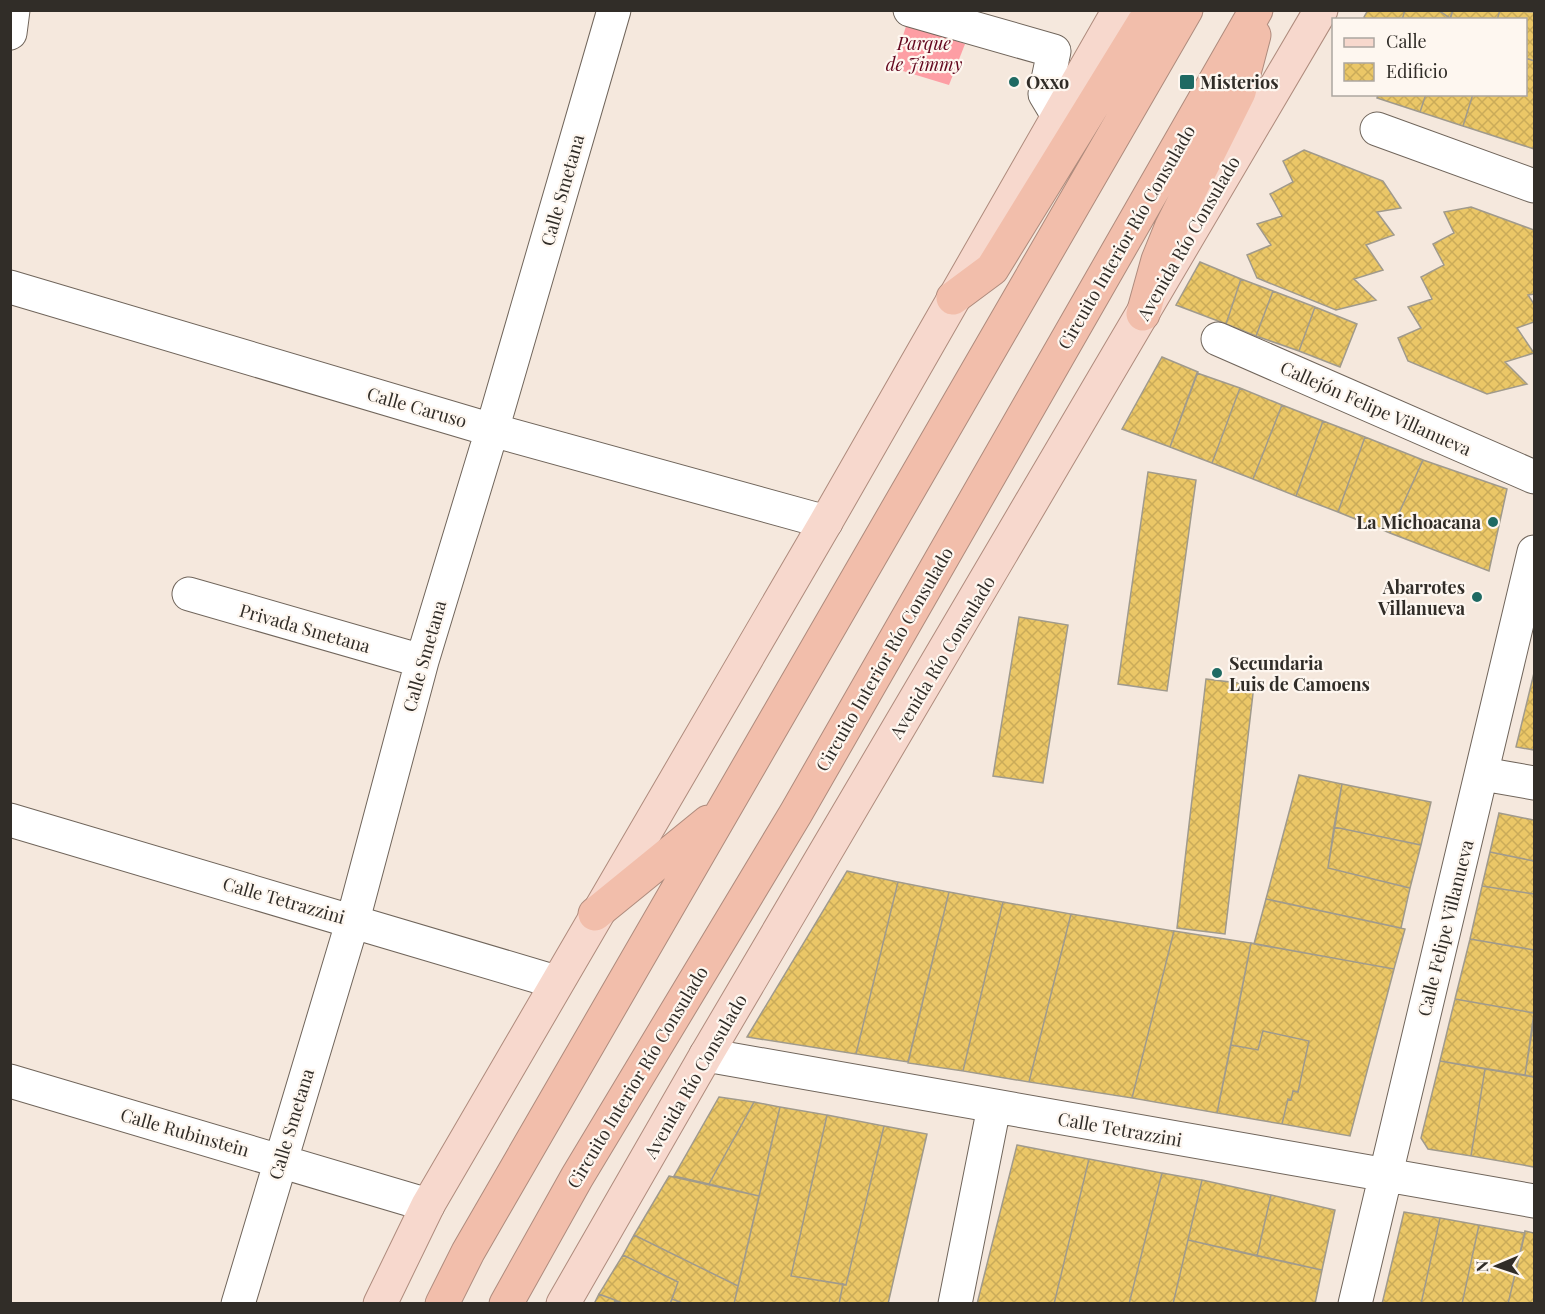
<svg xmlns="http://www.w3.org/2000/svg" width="1545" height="1314" font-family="'Playfair Display',serif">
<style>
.green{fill:#fd9ea4}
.building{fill:url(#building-cross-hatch);stroke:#a09a8c;stroke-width:1.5}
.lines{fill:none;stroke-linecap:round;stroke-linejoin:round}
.minor-casing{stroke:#70655b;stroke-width:35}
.major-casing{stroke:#ae8b7d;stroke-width:35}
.highway-casing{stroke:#ae8b7d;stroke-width:35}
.minor{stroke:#fff;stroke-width:33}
.major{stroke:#f7d8cd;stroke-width:33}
.highway{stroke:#f2beab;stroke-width:33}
.poi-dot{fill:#1f6a63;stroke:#fef7f0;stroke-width:2}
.labels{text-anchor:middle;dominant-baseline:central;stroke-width:4.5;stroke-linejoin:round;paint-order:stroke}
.park-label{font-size:18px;font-style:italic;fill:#63061d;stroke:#fef7f0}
.poi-label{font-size:18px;font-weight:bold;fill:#312d28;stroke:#fef7f0;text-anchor:start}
.street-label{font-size:18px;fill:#312d28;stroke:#fef7f0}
</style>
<defs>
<pattern id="building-cross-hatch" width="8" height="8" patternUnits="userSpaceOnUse" patternTransform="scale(1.5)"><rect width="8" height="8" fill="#ebc767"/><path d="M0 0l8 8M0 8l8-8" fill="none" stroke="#caab59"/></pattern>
</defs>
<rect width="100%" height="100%" fill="#f5e8dd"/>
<!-- green -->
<path class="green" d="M907 23 965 44 949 85 893 68Z"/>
<!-- building -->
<path class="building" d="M1368 10H1405L1402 20H1368L1364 17Z
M1405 10H1438L1450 18 1402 20Z
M1438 10H1453L1450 18Z
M1453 10H1500L1497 20H1450Z
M1500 10 1534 12V61L1526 58V20H1497Z
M1526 58 1534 61V149L1463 126 1473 94H1526Z
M1378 94H1426L1420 112 1377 98Z
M1426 94H1473L1463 126 1420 112Z
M1304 150 1383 181 1401 208 1377 212 1394 235 1366 245 1383 270 1354 279 1376 300 1336 310 1257 278 1247 255 1271 245 1257 224 1282 216 1270 194 1293 182 1283 161Z
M1471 207 1534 230V294L1528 295 1534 304V322L1517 328 1534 353 1505 362 1527 384 1487 394 1408 361 1398 338 1421 328 1408 307 1432 299 1421 277 1444 265 1433 244 1454 233 1444 212Z
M1200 262 1241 279 1226 324 1176 305Z
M1241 279 1273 291 1256 336 1226 324Z
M1273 291 1315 307 1299 351 1256 336Z
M1315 307 1357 324 1340 367 1299 351Z
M1162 357 1198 372 1170 447 1122 429Z
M1197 373 1240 388 1212 463 1170 447Z
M1240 388 1282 405 1253 479 1212 463Z
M1282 405 1323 421 1296 496 1253 479Z
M1323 421 1365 437 1338 512 1296 496Z
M1365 437 1423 460 1390 533 1338 512Z
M1423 460 1507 489 1489 571 1390 533Z
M1148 472 1196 480 1167 691 1118 684Z
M1019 617 1068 625 1043 783 993 776Z
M1534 673V750L1516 747Z
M1206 679 1254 685 1225 934 1177 928Z
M1299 775 1342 784 1328 868 1410 888 1401 928 1266 899Z
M1342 784 1431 802 1421 845 1334 827Z
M1499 813 1534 820V861L1490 852Z
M1334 827 1421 845 1410 888 1328 868Z
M1490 852 1534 861V894L1482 886Z
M847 871 898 882 856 1054 747 1037Z
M898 882 949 892 908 1062 856 1054Z
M1482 886 1534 894V950L1470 939Z
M949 892 1003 902 963 1071 908 1063Z
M1266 899 1405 929 1394 969 1254 944Z
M1003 902 1071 914 1029 1082 963 1071Z
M1071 914 1174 931 1132 1098 1029 1082Z
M1174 931 1251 943 1217 1113 1132 1098Z
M1470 939 1534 950V1013L1455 999Z
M1251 943 1394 969 1350 1136 1282 1124 1288 1099 1291 1100 1293 1091 1298 1092 1309 1041 1263 1031 1258 1050 1231 1045Z
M1455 999 1534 1013 1525 1075 1440 1061Z
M1534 1020V1077L1525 1075Z
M1263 1031 1309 1041 1298 1092 1293 1091 1291 1100 1288 1099 1282 1124 1217 1113 1231 1045 1258 1050Z
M1440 1061 1485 1069 1471 1156 1428 1149 1421 1138Z
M1485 1069 1534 1077V1167L1471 1156Z
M719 1097 754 1102 709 1184 674 1176Z
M754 1102 780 1107 759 1196 709 1184Z
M780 1107 827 1115 791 1276 843 1284 839 1304H734Z
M827 1115 884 1126 846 1285 791 1276Z
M884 1126 927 1134 888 1304H839L843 1284 846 1285Z
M1017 1145 1089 1159 1054 1304H977Z
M1089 1159 1162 1173 1129 1304H1054Z
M1162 1173 1202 1180 1173 1304H1129Z
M669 1176 759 1196 738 1286 634 1235Z
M1202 1180 1271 1195 1257 1256 1188 1240Z
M1271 1195 1335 1210 1322 1270 1257 1256Z
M1404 1212 1440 1218 1421 1304H1382Z
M1440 1218 1479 1225 1462 1304H1421Z
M1479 1225 1525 1233 1508 1304H1462Z
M1525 1231 1534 1233V1304H1508Z
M634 1235 738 1286 734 1304H685L672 1299 678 1282 623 1255Z
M1188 1240 1322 1270 1315 1304H1173Z
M623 1255 678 1282 670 1304H625L599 1294Z
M599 1294 615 1300 614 1304H594Z
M672 1299 685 1304H670Z"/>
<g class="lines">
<!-- minor casing -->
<g class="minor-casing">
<path id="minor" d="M910 10 1054 51 1045 94 1057 114 1060 113
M10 33 13 10
M1377 129 1534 186
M10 287 492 430 826 522
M1218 339 1534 477
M189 594 422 661
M1483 774 1534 783
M10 820 556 982
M706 1055 1534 1201
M10 1081 428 1205
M238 1304 353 920 422 661 492 430 614 10
M955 1304 994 1107
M1355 1304 1534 552"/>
</g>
<!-- major casing -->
<g class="major-casing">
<path id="major" d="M380 1304 428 1205 826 522 1119 10
M563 1304 706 1055 1321 10"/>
</g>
<!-- highway casing -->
<g class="highway-casing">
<path id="highway" d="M953 298 992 269 1144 22 1154 10
M1143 314 1158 260 1171 228 1239 92 1254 35
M595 914 708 822
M442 1304 468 1252 1186 10
M506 1304 577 1177 796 813 1256 10"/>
</g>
<!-- minor -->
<use href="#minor" class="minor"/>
<!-- major -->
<use href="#major" class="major"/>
<!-- highway -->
<use href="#highway" class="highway"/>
</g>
<!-- markers -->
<g class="poi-dot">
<circle cx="1014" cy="82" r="6"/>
<rect x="1179" y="74" width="16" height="16" rx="3"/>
<circle cx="1493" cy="522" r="6"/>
<circle cx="1477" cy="597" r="6"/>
<circle cx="1217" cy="673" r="6"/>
</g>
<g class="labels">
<!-- park labels -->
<g class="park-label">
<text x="924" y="43">Parque<tspan x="924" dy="21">de Jimmy</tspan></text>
</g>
<!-- poi labels -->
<g class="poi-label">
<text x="1026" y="82">Oxxo</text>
<text x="1200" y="82">Misterios</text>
<text x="1481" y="522" text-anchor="end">La Michoacana</text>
<text x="1465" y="587" text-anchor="end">Abarrotes<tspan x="1465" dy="21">Villanueva</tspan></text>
<text x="1229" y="663">Secundaria<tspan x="1229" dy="21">Luis de Camoens</tspan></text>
</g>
<!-- street labels -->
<g class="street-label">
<text transform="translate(562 190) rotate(-74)">Calle Smetana</text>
<text transform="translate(1126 237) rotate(-60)">Circuito Interior Río Consulado</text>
<text transform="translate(1188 238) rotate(-60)">Avenida Río Consulado</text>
<text transform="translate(417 407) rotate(16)">Calle Caruso</text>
<text transform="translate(1376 408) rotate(24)">Callejón Felipe Villanueva</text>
<text transform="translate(305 628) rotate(16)">Privada Smetana</text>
<text transform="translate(424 656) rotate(-74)">Calle Smetana</text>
<text transform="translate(942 657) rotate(-59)">Avenida Río Consulado</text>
<text transform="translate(884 659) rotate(-60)">Circuito Interior Río Consulado</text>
<text transform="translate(284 900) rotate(16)">Calle Tetrazzini</text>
<text transform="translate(1445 928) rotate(-76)">Calle Felipe Villanueva</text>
<text transform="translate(695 1076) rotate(-60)">Avenida Río Consulado</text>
<text transform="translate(637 1077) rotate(-59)">Circuito Interior Río Consulado</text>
<text transform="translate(291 1124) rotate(-73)">Calle Smetana</text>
<text transform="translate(1120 1129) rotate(10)">Calle Tetrazzini</text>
<text transform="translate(185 1132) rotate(16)">Calle Rubinstein</text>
</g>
</g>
<!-- border -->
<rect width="1545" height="1314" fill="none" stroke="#312d28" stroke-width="24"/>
<!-- legend -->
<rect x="1332" y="18" width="195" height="78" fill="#fef7f0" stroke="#aca6a0" stroke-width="1.5"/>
<rect x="1344" y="38" width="30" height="9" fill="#f7d8cd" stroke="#aca6a0" stroke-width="1.5"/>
<text x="1386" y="48" font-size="18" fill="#312d28">Calle</text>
<rect x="1344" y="63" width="30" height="18" fill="url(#building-cross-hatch)" stroke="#aca6a0" stroke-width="1.5"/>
<text x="1386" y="78" font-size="18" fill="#312d28">Edificio</text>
<!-- north arrow -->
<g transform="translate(1497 1266) rotate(268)" stroke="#fef7f0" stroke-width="4.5" paint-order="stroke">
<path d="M0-4.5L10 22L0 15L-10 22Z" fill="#312d28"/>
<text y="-9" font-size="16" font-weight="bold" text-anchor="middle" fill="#312d28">N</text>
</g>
</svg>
